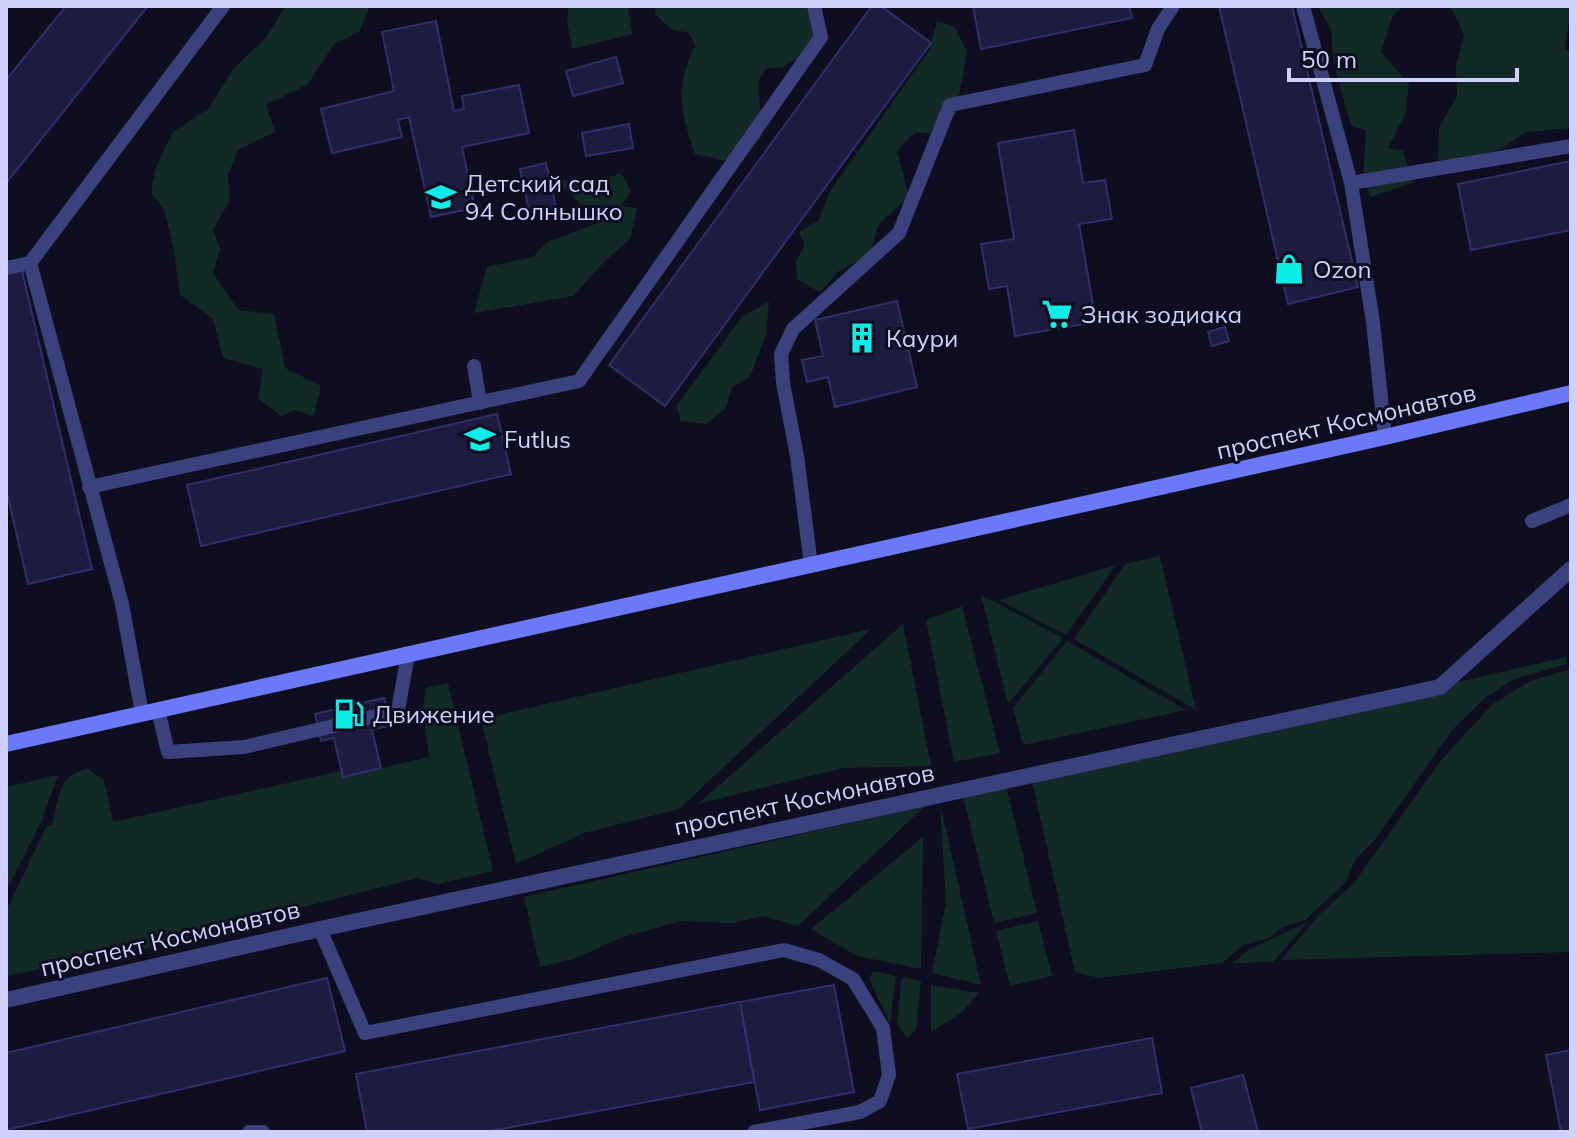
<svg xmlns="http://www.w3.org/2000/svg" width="1577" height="1138" font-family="Mulish,sans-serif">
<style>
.green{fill:#112a26}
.building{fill:#1e1b40;stroke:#332e6b;stroke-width:2}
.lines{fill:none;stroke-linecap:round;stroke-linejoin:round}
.lane{stroke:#3b417d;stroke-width:14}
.street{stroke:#3b417d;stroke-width:16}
.secondary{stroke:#6b79f8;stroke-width:16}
.labels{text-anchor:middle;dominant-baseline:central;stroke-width:6;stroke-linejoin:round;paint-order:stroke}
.poi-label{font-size:24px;fill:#d0d0fd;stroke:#0f0e20;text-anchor:start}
.street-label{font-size:24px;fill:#d0d0fd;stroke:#0f0e20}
</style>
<rect width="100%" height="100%" fill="#0f0e20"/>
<!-- green -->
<path class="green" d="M286 6H370L359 32 334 44 308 84 266 105 275 132 238 150 228 175 230 201 213 229 220 249 213 273 238 310 274 314 285 368 321 386 314 416 295 410 281 416 258 398 263 369 223 358 213 319 180 295 174 250 164 209 151 193 156 167 173 132 209 108 233 69 265 39Z
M569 6H628L632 34 572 49 567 20Z
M656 6H758L773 8 810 6 826 42 783 67 766 69 758 81 762 136 740 164 695 154C680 110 675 88 695 45L689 33 671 29 655 14Z
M1318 6H1404L1393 15 1381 52 1409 84 1405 115 1388 148 1403 151 1413 183 1371 197 1363 182 1366 130 1351 126 1334 64 1331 30Z
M1441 6H1571L1565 50 1571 52V128L1526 132 1488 158 1438 170 1439 128 1457 96 1456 66 1464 35 1452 9Z
M937 21 955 27 967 52 956 113 942 135 916 132 897 150 909 197 878 225 870 255 840 270 820 292 797 279 796 262 804 245 799 232 819 220 830 191 930 49Z
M621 173 631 191 621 206 637 208 630 239 605 261 573 296 474 313 487 267 533 257 547 242 598 223 557 180 596 182Z
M769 301 766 334 750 377 732 387 726 408 706 424 680 421 677 405 742 317Z
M1160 556 1196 710 1074 639 1125 564Z
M1116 565 1066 635 999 600Z
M981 595 1063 638 1008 704Z
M962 606 1000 753 954 762 926 620Z
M903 624 931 766 843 768 698 804Z
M871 629 679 809 584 833 516 864 481 719Z
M1067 641 1186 710 1023 745 1013 708Z
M1566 657V664L1512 680 1484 699 1453 729 1374 841 1355 860 1346 882 1305 920 1283 927 1269 938 1243 945 1222 963 1099 978 1075 972 1032 781Z
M1571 669V952L1281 960 1320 914 1354 883 1442 759 1494 703 1530 681Z
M448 683 493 871 438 884 418 878 283 912 259 926 6 976V911L47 825 52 826C59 800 57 774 88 769L104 780 113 822 341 771 343 777 429 757 423 708 426 688Z
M58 775 42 820 6 891V787Z
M1006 786 1037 913 994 923 963 796Z
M940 803 981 985 932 973 946 903Z
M925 806 798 926 763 916 732 923 681 921 620 938 577 958 540 967 524 897Z
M923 837 921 969 857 956 811 929Z
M1038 921 1052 976 1010 986 996 931Z
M1308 922 1273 962 1233 963 1248 950Z
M873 971 896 976 890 1024 869 979Z
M902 977 921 981 916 1029 907 1038 897 1023Z
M931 985 979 993 962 1012 931 1032Z"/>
<!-- building -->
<path class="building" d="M66 6H148L7 182 6 80Z
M872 6H881L931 43 665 406 609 365Z
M973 6H1129L1132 18 981 49Z
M1219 6H1292L1358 287 1288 304Z
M436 21 454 111 464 109 462 96 519 85 529 133 462 147 475 208 431 217 409 117 398 120 402 137 332 153 321 109 394 91 382 32Z
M616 57 623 83 573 96 566 71Z
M629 124 633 148 586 156 582 133Z
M1074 130 1083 183 1105 180 1112 219 1079 224 1096 322 1015 336 1007 286 989 289 981 244 1014 239 998 143Z
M1571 161V230L1471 250 1458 184Z
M546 163 556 208 530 214 520 169Z
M20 262 92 569 28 584 6 488V265Z
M897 301 917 387 835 407 828 377 807 382 802 360 823 356 815 320Z
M1225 327 1229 341 1212 346 1208 332Z
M497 414 511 474 201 546 187 485Z
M384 698 391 725 372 730 381 768 343 777 334 738 321 741 315 714Z
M327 978 345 1051 6 1130V1053Z
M834 985 854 1092 760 1110 740 1002Z
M740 1002 754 1082 485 1132H367L356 1074Z
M1152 1038 1162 1093 968 1129 957 1074Z
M1571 1050V1132H1561L1546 1055Z
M1243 1075 1258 1132H1202L1191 1088Z"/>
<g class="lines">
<!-- lane -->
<path class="lane" d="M1303 6 1351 183 1373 322 1385 437
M1351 183 1571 146
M6 268 30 263
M474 366 480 403
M89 487 579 381 821 37 814 6
M1532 521 1571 505
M811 565 797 456 783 383 781 354 793 329 899 233 950 105 1145 65 1158 29 1173 6
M158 710 168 752 244 747 398 711 408 654
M142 713 122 604 30 263 223 6
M320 929 365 1033 784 950 819 960 853 979 883 1028 889 1075 880 1101 860 1112 754 1132
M249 1132H263"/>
<!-- street -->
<path class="street" d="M6 1000 320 929 1440 687 1571 569"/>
<!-- secondary -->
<path class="secondary" d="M6 744 1385 437 1571 393"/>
</g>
<!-- icons -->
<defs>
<g id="school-bare" transform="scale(2.4)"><path d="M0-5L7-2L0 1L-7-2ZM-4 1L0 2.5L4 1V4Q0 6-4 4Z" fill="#0bede7" stroke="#0f0e20" stroke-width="2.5" paint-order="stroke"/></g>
<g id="shop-bare" transform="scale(2.4)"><path d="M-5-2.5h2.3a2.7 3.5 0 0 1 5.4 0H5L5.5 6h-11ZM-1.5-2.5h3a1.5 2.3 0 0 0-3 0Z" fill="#0bede7" stroke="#0f0e20" stroke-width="2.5" paint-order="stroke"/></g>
<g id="supermarket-bare" transform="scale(2.4)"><path d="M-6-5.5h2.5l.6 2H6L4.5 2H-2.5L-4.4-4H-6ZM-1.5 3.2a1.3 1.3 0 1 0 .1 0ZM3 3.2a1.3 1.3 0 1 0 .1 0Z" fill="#0bede7" stroke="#0f0e20" stroke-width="2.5" paint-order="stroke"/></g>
<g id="building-bare" transform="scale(2.4)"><path d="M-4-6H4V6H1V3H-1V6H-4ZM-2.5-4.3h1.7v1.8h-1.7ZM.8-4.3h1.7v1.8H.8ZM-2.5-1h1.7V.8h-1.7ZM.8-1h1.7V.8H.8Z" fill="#0bede7" stroke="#0f0e20" stroke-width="2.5" paint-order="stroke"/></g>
<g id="fuel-bare" transform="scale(2.4)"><path d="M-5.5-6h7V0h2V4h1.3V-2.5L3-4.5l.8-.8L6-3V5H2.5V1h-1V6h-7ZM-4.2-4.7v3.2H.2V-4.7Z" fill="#0bede7" stroke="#0f0e20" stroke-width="2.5" paint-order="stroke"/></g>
</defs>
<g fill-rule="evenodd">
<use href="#school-bare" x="441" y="197"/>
<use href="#shop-bare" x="1289" y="269"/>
<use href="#supermarket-bare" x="1057" y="314"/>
<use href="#building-bare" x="862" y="338"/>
<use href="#school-bare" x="480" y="439"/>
<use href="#fuel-bare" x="349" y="714"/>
</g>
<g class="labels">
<!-- poi labels -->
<g class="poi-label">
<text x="465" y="183">Детский сад<tspan x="465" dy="28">94 Солнышко</tspan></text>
<text x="1313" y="269">Ozon</text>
<text x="1081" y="314">Знак зодиака</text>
<text x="886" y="338">Каури</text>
<text x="504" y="439">Futlus</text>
<text x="373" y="714">Движение</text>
</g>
<!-- street labels -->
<g class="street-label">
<text transform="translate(1346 421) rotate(-13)">проспект Космонавтов</text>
<text transform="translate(804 799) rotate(-12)">проспект Космонавтов</text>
<text transform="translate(170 938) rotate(-13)">проспект Космонавтов</text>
</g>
</g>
<!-- border -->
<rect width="1577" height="1138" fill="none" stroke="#d0d0fd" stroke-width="16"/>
<!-- scale -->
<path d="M1289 68v12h228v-12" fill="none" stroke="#d0d0fd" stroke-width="4"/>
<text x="1301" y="68" font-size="24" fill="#d0d0fd" stroke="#0f0e20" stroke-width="6" paint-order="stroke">50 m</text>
</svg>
